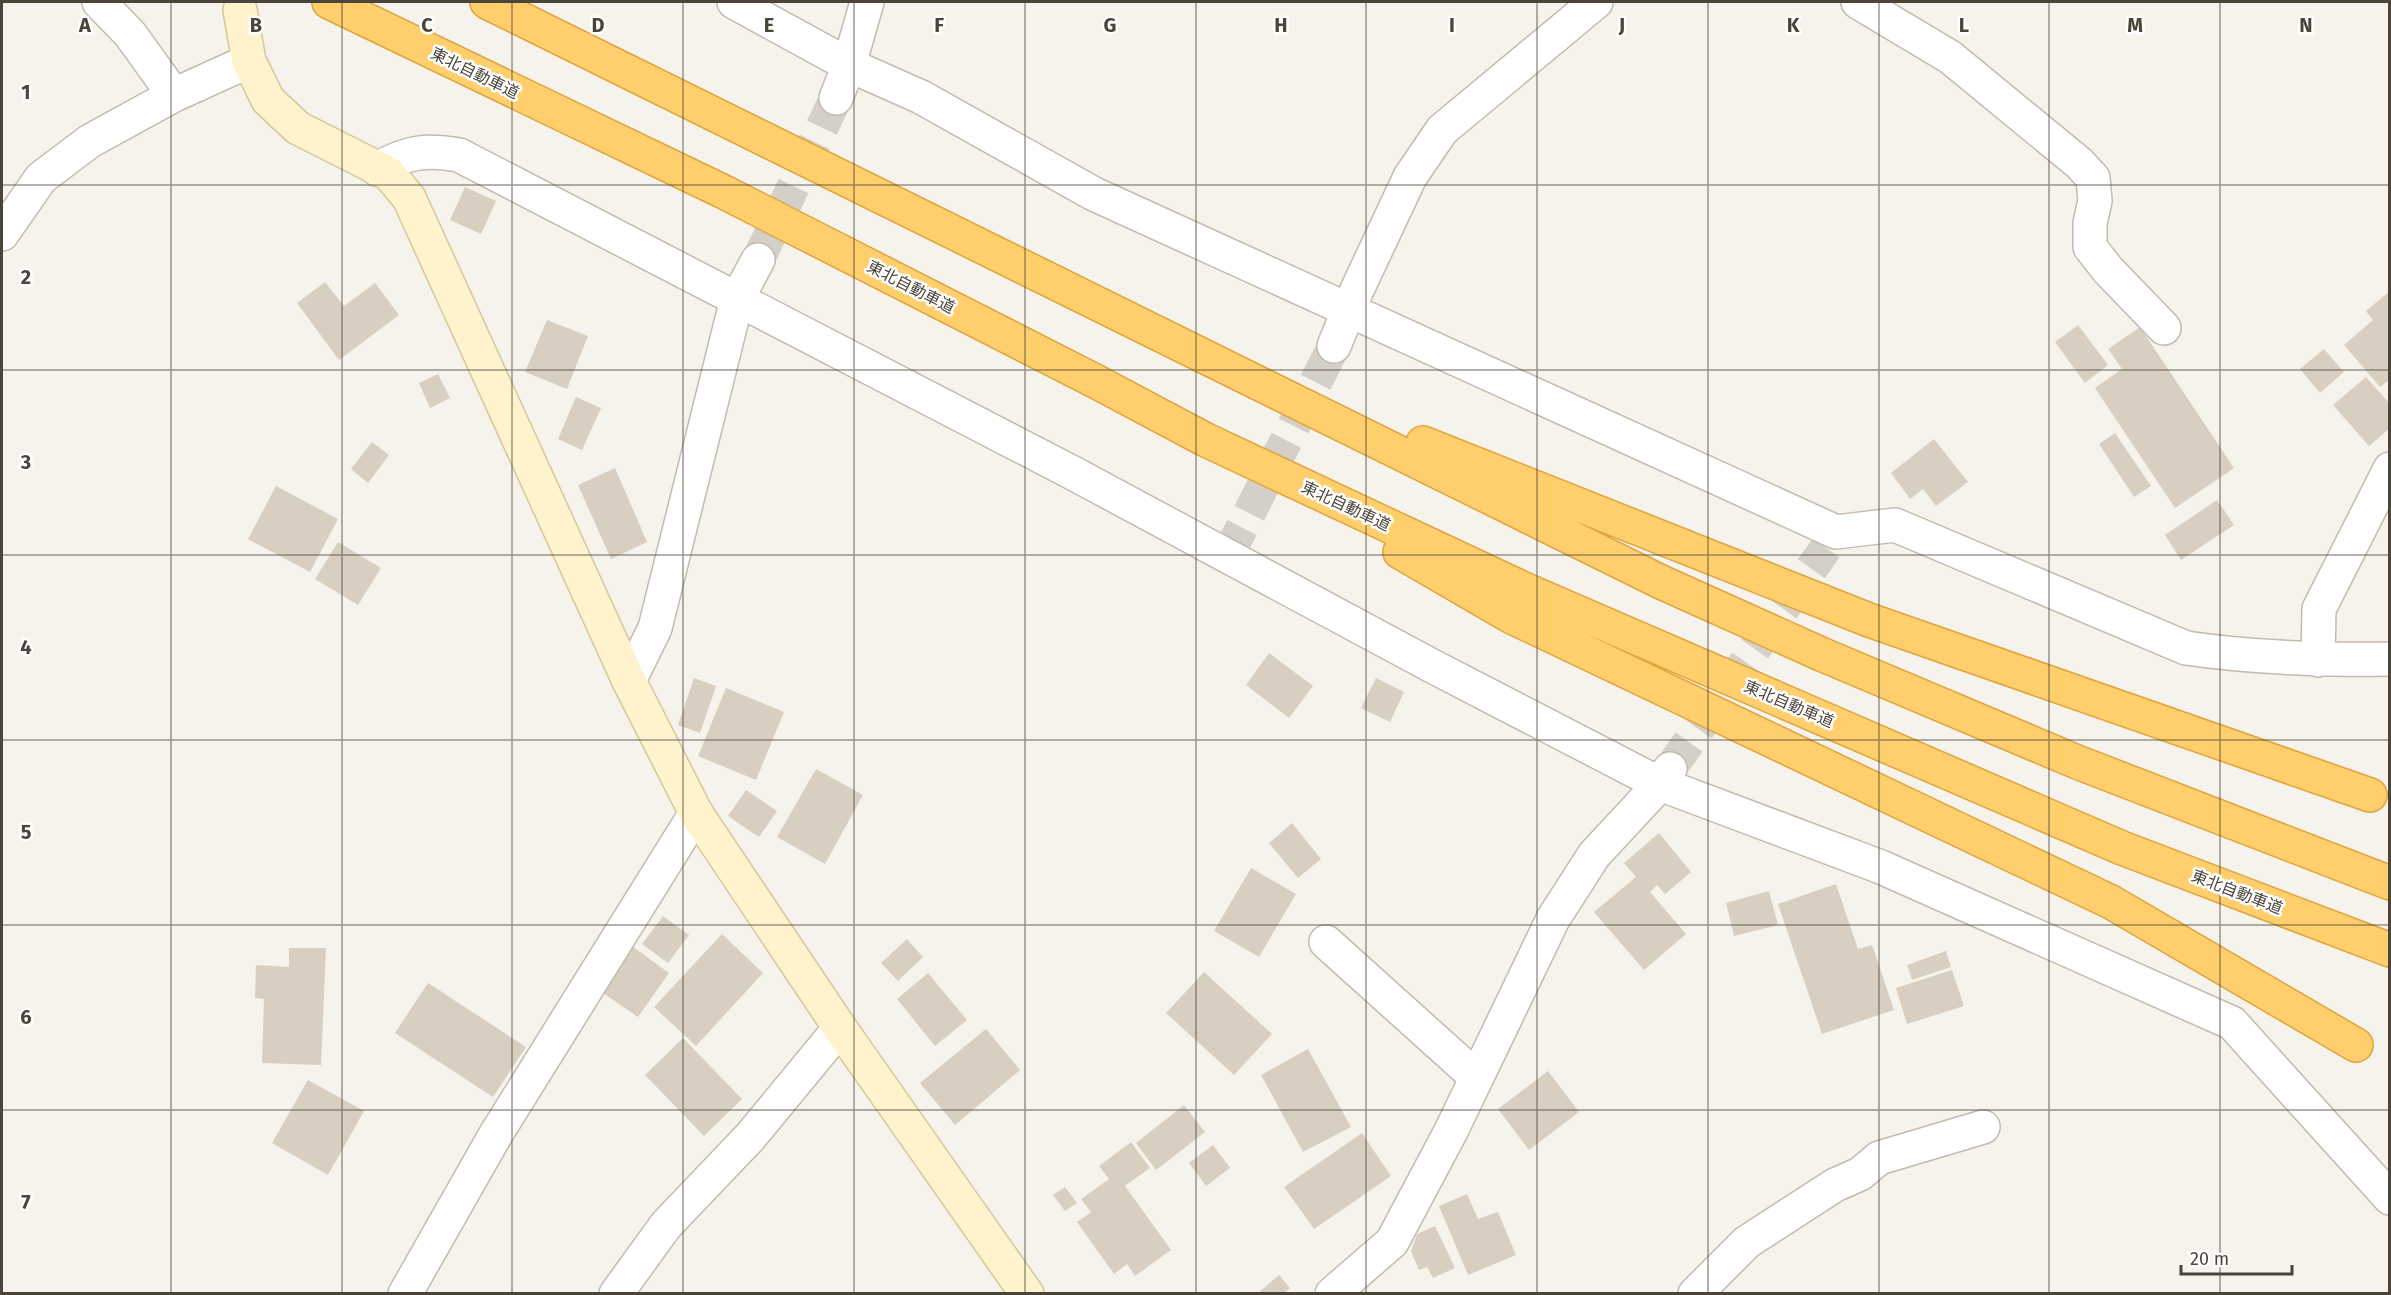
<svg xmlns="http://www.w3.org/2000/svg" width="2391" height="1295" font-family="'Fira Sans','Noto Sans JP',sans-serif">
<style>
.building{fill:#d8cfc1}
.lines{fill:none;stroke-linecap:round;stroke-linejoin:round}
.street-tunnel{stroke:#d4d0c8;stroke-width:33;stroke-dasharray:33 16;stroke-linecap:butt}
.street-casing{stroke:#c2bbae;stroke-width:36}
.secondary-casing{stroke:#d6c79b;stroke-width:36}
.highway-casing{stroke:#e0a43c;stroke-width:36}
.street{stroke:#fff;stroke-width:33}
.secondary{stroke:#fff3cd;stroke-width:33}
.highway{stroke:#ffcf6e;stroke-width:33}
.grid{fill:none;stroke:#4b4439;stroke-width:1.5;stroke-opacity:0.55}
.labels{text-anchor:middle;dominant-baseline:central;stroke-width:5;stroke-linejoin:round;paint-order:stroke}
.street-label{font-size:16px;fill:#4b4439;stroke:#fff}
.grid-label{font-size:20px;text-anchor:middle;font-weight:bold;fill:#4b4439;stroke:#fff;stroke-width:5;stroke-linejoin:round;paint-order:stroke}
</style>
<rect width="100%" height="100%" fill="#f6f3ec"/>
<!-- building -->
<path class="building" d="M465 187 496 201 481 234 450 220Z
M325 282 344 306 375 283 399 315 339 360 297 303Z
M2390 291V379L2380 387 2344 345 2373 320 2366 311Z
M547 320 588 336 567 389 525 372Z
M2078 325 2108 365 2085 383 2055 342Z
M2140 327 2234 468 2175 508 2095 388 2122 369 2108 349Z
M2324 349 2344 372 2320 393 2300 369Z
M438 374 450 398 430 408 419 383Z
M2366 377 2390 404V428L2369 446 2333 405Z
M576 397 601 408 582 450 558 439Z
M2115 433 2151 486 2134 497 2099 444Z
M1934 439 1968 482 1936 506 1923 489 1910 499 1891 473Z
M372 442 389 455 368 483 351 469Z
M615 468 647 542 611 559 578 485Z
M276 486 338 519 310 572 248 539Z
M2217 500 2234 525 2181 560 2165 535Z
M338 542 381 568 358 605 315 579Z
M1269 653 1313 686 1289 718 1246 685Z
M694 678 716 686 700 733 678 725Z
M1376 678 1404 692 1390 722 1361 708Z
M726 688 784 712 756 780 698 756Z
M816 769 863 795 825 864 777 837Z
M746 790 777 811 759 837 728 816Z
M1292 823 1321 859 1298 878 1269 843Z
M1659 833 1691 872 1665 894 1657 885 1650 892 1686 934 1644 970 1594 912 1636 877 1624 863Z
M1251 868 1296 894 1259 957 1214 931Z
M1836 884 1858 949 1872 945 1894 1010 1822 1034 1778 904Z
M1769 891 1778 925 1734 936 1726 903Z
M663 916 689 935 668 963 642 944Z
M722 934 763 973 696 1046 654 1007Z
M907 939 923 957 898 981 881 963Z
M632 946 669 973 638 1017 600 991Z
M289 948H326L321 1065 262 1063 264 999 255 998 256 965 289 967Z
M1946 951 1951 967 1912 980 1907 965Z
M1952 970 1964 1006 1907 1024 1896 988Z
M1204 972 1272 1034 1234 1075 1166 1013Z
M928 973 967 1020 935 1046 897 999Z
M428 983 526 1047 493 1097 395 1033Z
M986 1029 1020 1070 955 1125 920 1083Z
M683 1038 742 1099 704 1136 645 1075Z
M1308 1049 1351 1127 1303 1152 1261 1075Z
M1548 1071 1579 1112 1529 1150 1498 1109Z
M308 1080 364 1111 328 1175 272 1143Z
M1184 1105 1205 1132 1156 1170 1136 1143Z
M1362 1133 1391 1176 1314 1229 1284 1187Z
M1131 1142 1150 1168 1125 1186 1171 1250 1135 1276 1127 1264 1114 1274 1077 1222 1091 1212 1081 1199 1109 1179 1099 1166Z
M1213 1145 1230 1168 1206 1186 1189 1163Z
M1065 1187 1077 1203 1065 1211 1053 1195Z
M1467 1194 1478 1219 1498 1212 1516 1255 1468 1275 1439 1206Z
M1435 1226 1455 1268 1433 1278 1427 1267 1419 1270 1411 1251 1417 1234Z
M1279 1275 1290 1288 1283 1294H1257Z"/>
<g class="lines">
<!-- street-tunnel -->
<path class="street-tunnel" d="M758 260 836 98
M1227 557 1334 346
M1670 769 1826 548"/>
<!-- street casing -->
<g class="street-casing">
<path id="street" d="M99 2 130 34 174 95
M734 2 849 65 921 97 1094 194 1836 532 1895 525 2186 648C2254 658 2321 660 2390 659
M1858 2 1950 57 2079 163 2093 178 2095 201 2090 223V247L2108 270 2164 328
M836 98 849 65 867 2
M377 169C407 152 425 149 459 155L1071 472 1434 667 1660 784 1881 867 2232 1023 2390 1198
M2 234 41 178 90 141 174 95 249 61
M1334 346 1356 292 1410 177 1442 130 1596 2
M2318 660 2319 609 2390 469
M629 681 655 628 737 299 758 260
M1326 942 1476 1077
M405 1294 496 1134 696 813
M616 1294 666 1225 750 1137 840 1028
M1332 1294 1392 1242 1451 1131 1553 919 1594 855 1660 784 1670 769
M1695 1294 1747 1242 1835 1185 1860 1174 1879 1158 1983 1127"/>
</g>
<!-- secondary casing -->
<g class="secondary-casing">
<path id="secondary" d="M240 10 249 61 268 100 298 128 389 174 409 198 629 681 696 813 840 1028 1027 1294"/>
</g>
<!-- highway casing -->
<g class="highway-casing">
<path id="highway" d="M329 2 724 192 1095 381 1206 440 1526 590 2122 848 2390 950
M487 2 1661 582 1821 654 2077 762 2390 883
M1423 443 1869 620 2370 795
M1400 552 1510 616 2111 902 2356 1045"/>
</g>
<!-- street -->
<use href="#street" class="street"/>
<!-- secondary -->
<use href="#secondary" class="secondary"/>
<!-- highway -->
<use href="#highway" class="highway"/>
</g>
<!-- grid -->
<path class="grid" d="M171 2V1294M342 2V1294M512 2V1294M683 2V1294M854 2V1294M1025 2V1294M1196 2V1294M1366 2V1294M1537 2V1294M1708 2V1294M1879 2V1294M2049 2V1294M2220 2V1294M2 185H2390M2 370H2390M2 555H2390M2 740H2390M2 925H2390M2 1110H2390"/>
<g class="labels">
<!-- street labels -->
<g class="street-label">
<text transform="translate(475 73) rotate(26)">東北自動車道</text>
<text transform="translate(911 287) rotate(27)">東北自動車道</text>
<text transform="translate(1346 506) rotate(25)">東北自動車道</text>
<text transform="translate(1789 704) rotate(23)">東北自動車道</text>
<text transform="translate(2237 892) rotate(21)">東北自動車道</text>
</g>
</g>
<g class="grid-label">
<text x="85" y="32">A</text>
<text x="256" y="32">B</text>
<text x="427" y="32">C</text>
<text x="598" y="32">D</text>
<text x="769" y="32">E</text>
<text x="939" y="32">F</text>
<text x="1110" y="32">G</text>
<text x="1281" y="32">H</text>
<text x="1452" y="32">I</text>
<text x="1622" y="32">J</text>
<text x="1793" y="32">K</text>
<text x="1964" y="32">L</text>
<text x="2135" y="32">M</text>
<text x="2306" y="32">N</text>
<text x="26" y="99">1</text>
<text x="26" y="284">2</text>
<text x="26" y="469">3</text>
<text x="26" y="654">4</text>
<text x="26" y="839">5</text>
<text x="26" y="1024">6</text>
<text x="26" y="1209">7</text>
</g>
<!-- border -->
<rect width="2391" height="1295" fill="none" stroke="#4b4439" stroke-width="6"/>
<!-- scale -->
<path d="M2181 1265v9h111v-9" fill="none" stroke="#4b4439" stroke-width="3"/>
<text x="2190" y="1265" font-size="18" fill="#4b4439" stroke="#ffffff" stroke-width="4.5" paint-order="stroke">20 m</text>
</svg>
